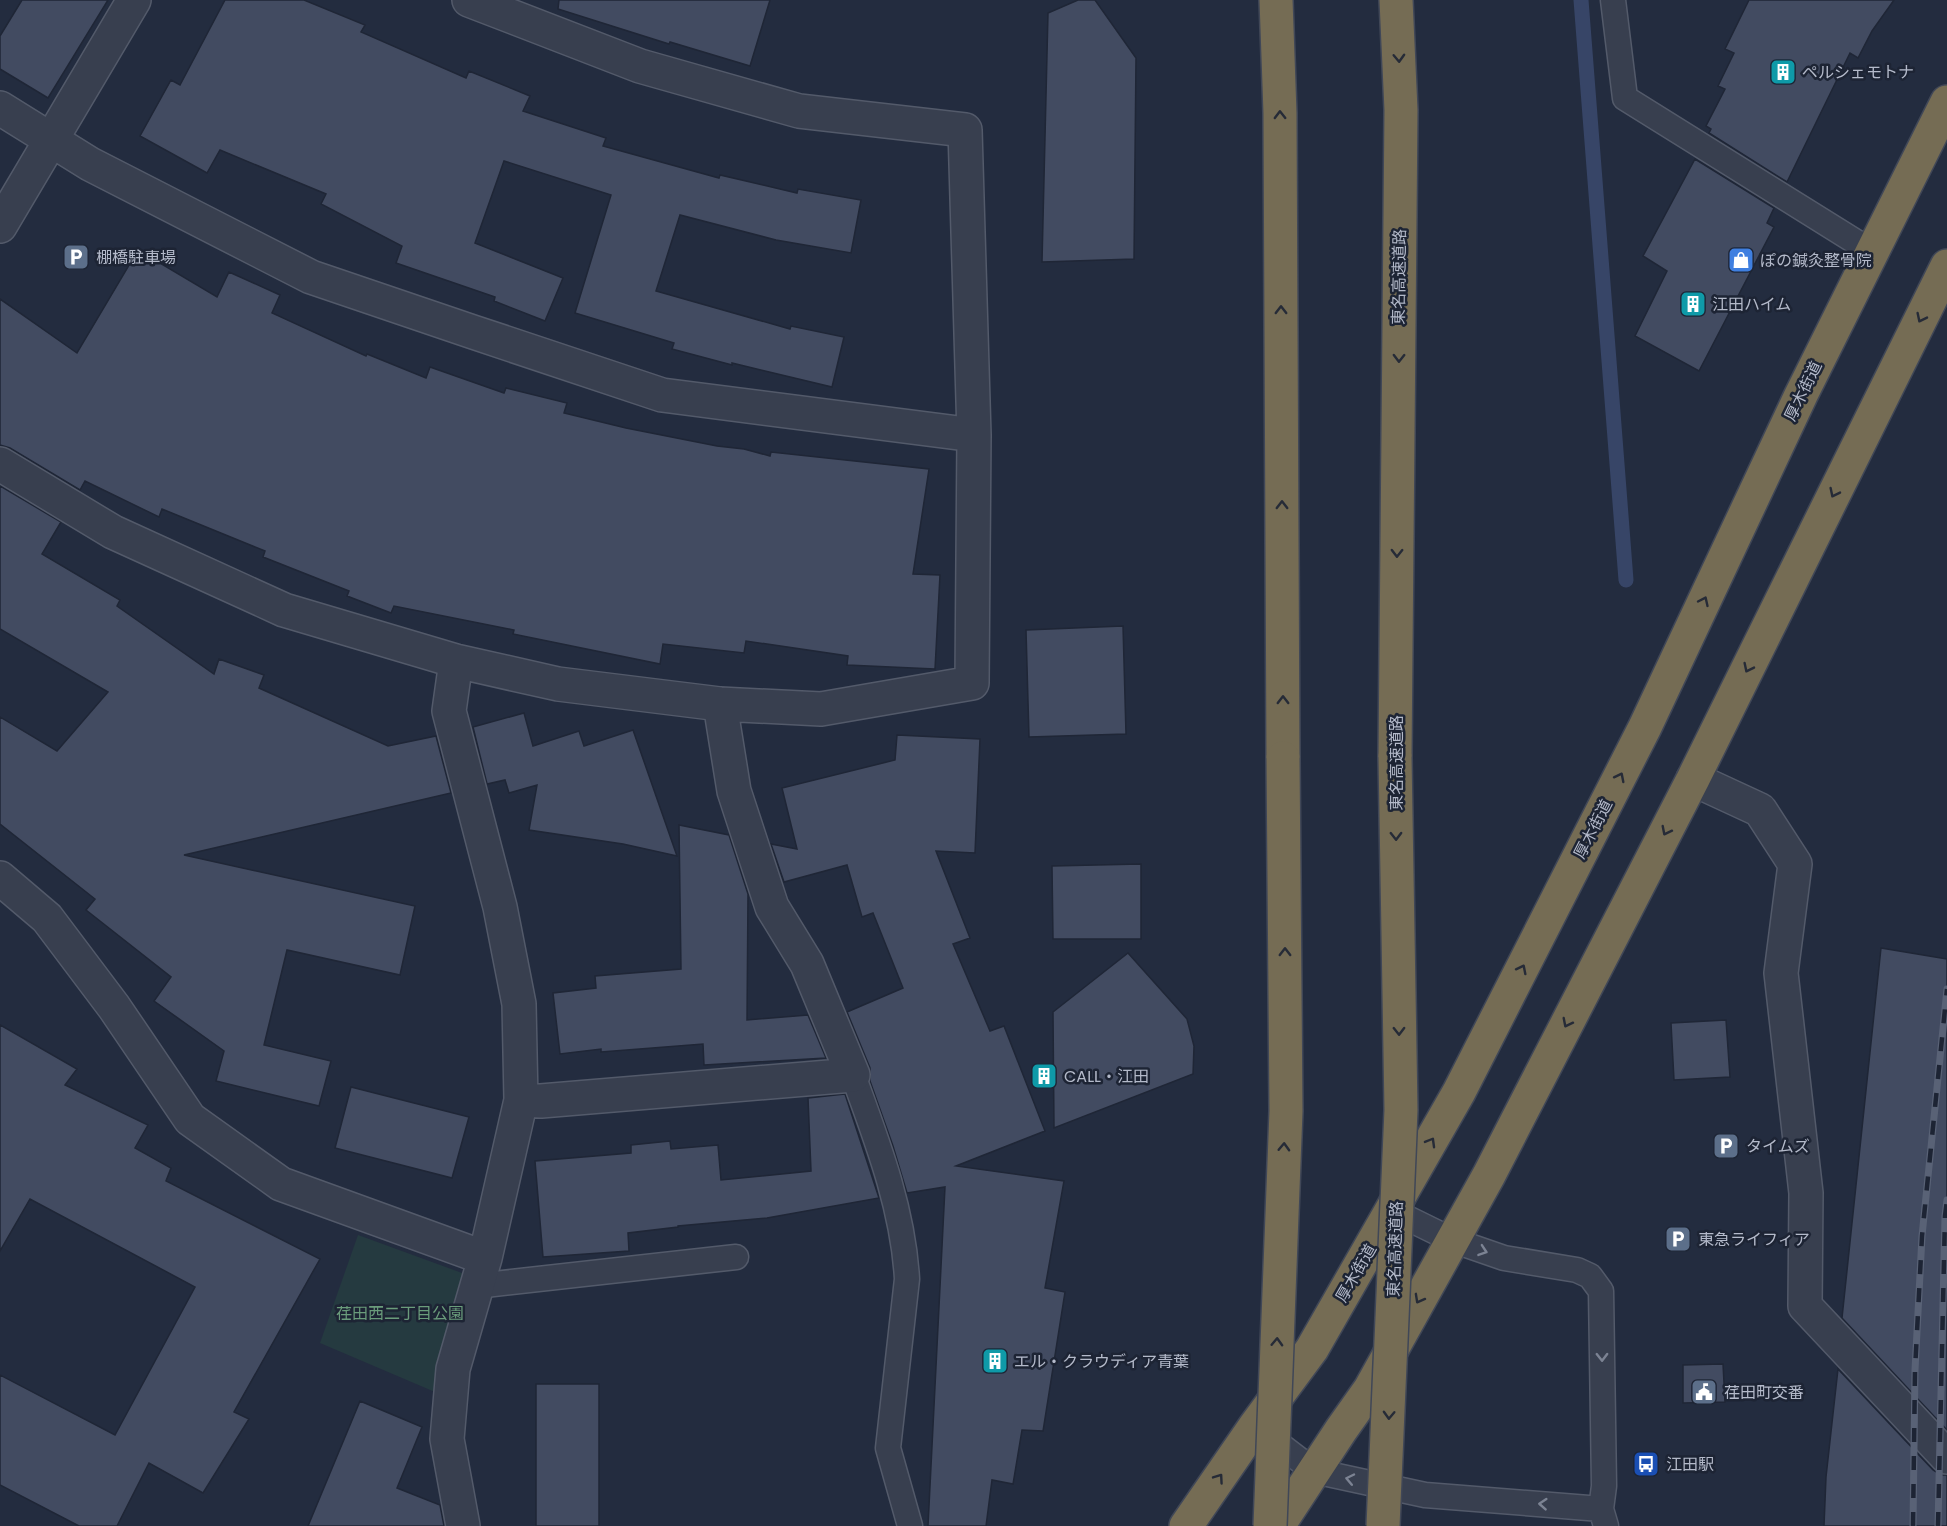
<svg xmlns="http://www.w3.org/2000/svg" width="1947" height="1526" font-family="Poppins,'Noto Sans JP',sans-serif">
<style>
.green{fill:#253a40}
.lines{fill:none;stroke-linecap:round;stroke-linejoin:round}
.stream{stroke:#374567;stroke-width:15}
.building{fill:#424b61;stroke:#1f2636;stroke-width:1.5}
.lane-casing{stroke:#535a6a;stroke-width:27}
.street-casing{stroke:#535a6a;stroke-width:36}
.highway-casing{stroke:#404757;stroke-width:36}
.lane{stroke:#383f4f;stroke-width:24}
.street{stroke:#383f4f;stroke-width:33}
.highway{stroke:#756c54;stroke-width:33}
.rail-casing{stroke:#596276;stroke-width:7}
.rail{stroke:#1d2434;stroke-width:4.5;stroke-dasharray:14;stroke-linecap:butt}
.highway-bridge-casing{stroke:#404757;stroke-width:36;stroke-linecap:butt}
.highway-bridge{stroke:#756c54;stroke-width:33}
.oneway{stroke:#262b37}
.oneway2{stroke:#7c8393}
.labels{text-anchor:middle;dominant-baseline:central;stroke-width:5;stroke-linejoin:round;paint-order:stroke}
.poi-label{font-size:16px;fill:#b4baca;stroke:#1d2434;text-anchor:start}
.street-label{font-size:16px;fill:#b4baca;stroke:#1d2434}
.park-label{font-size:16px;fill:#6a9c7b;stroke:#1d2434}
</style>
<rect width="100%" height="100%" fill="#232c3f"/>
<!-- green -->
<path class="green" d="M358 1235 473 1277 442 1395 320 1343Z"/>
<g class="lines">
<!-- stream -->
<path class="stream" d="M1581 0 1626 580"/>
</g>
<!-- building -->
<path class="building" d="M22 0H108L48 98 0 69V36Z
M225 0H304L365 25 361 32 466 78 469 71 530 96 523 111 606 138 603 146 719 178 720 175 797 193 798 189 861 200 851 253 776 240 680 215 656 291 790 329 791 326 844 337 832 387 732 363V365L672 349 674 343 575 313 611 195 504 161 475 243 563 278 545 321 494 301 495 297 396 263 402 246 321 204 326 194 220 150 207 173 140 136 171 80 180 85Z
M559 0H770L750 66 670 42 669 44 558 9Z
M1078 0H1095L1136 58 1134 259 1042 262 1048 13Z
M1749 0H1894L1872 31 1858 58 1850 53 1787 182 1709 133 1711 129 1706 126 1725 89 1718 86 1734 53 1725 49Z
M1695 159 1774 208 1767 223 1774 227 1699 371 1635 336 1667 271 1643 256Z
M138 250 217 297 229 272 280 295 272 313 366 356 367 354 426 378 430 367 504 393 506 388 567 403 564 413 626 428 717 446 744 449 770 456 771 452 929 469 913 574 940 575 935 669 847 665 848 656 746 641 744 653 663 644 660 664 513 634 514 630 394 606 391 613 347 596 349 591 263 557 265 551 162 509 159 517 85 481 80 490 10 448 0 445V299L77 353Z
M0 486 61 522 42 554 120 600 117 606 214 674 219 659 264 675 259 688 388 746 436 736 451 793 184 855 415 906 400 975 287 950 264 1045 331 1061 319 1106 216 1081 224 1051 154 1001 171 977 86 910 95 899 0 824V717L57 751 108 692 0 629Z
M1123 626 1126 734 1029 737 1026 630Z
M524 713 533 746 579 731 584 746 633 730 677 856 623 844 529 830 537 785 509 793 505 780 487 784 473 727Z
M897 735 980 739 975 853 936 851 970 938 953 944 990 1031 1004 1026 1045 1131 956 1166 1064 1181 1045 1288 1065 1292 1043 1431 1022 1430 1013 1484 992 1480 986 1526H928L945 1187 907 1193 893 1146 870 1081V1068L847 1012 903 988 873 913 862 917 847 865 784 882 771 844 797 849 782 788 895 760Z
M679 825 729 835 748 894 747 1020 808 1015 826 1058 704 1065 703 1044 601 1052V1049L560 1054 553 993 596 988 595 976 681 969Z
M1141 864V939H1053L1052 866Z
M1881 948 1947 959V1430L1842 1318Z
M1128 953 1187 1019 1194 1046 1193 1074 1054 1128 1053 1012Z
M1726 1020 1730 1077 1674 1080 1671 1023Z
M0 1025 77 1069 65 1085 148 1125 135 1148 171 1168 166 1181 320 1259 234 1412 249 1419 203 1493 149 1463 117 1526H79L0 1485V1375L115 1435 195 1287 30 1199 0 1251Z
M351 1087 469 1117 452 1178 335 1148Z
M845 1094 879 1198 767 1218 678 1226V1227L628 1233 629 1251 543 1257 535 1161 631 1153V1145L670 1141 671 1149 718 1145 721 1180 811 1171 808 1098Z
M1723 1364 1725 1402 1683 1403V1365Z
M1838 1369 1933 1470 1941 1475H1947V1526H1824L1826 1477Z
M536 1384H599V1526H536Z
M360 1401 422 1427 397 1488 440 1505 444 1526H308Z"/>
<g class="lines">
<!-- lane casing -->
<g class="lane-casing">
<path id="lane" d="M1613 0 1625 98 1872 252
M853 1075C877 1141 903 1208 907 1279L888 1448 910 1526
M1391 1210 1452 1240 1504 1258 1577 1270 1590 1276 1601 1291 1604 1486 1601 1509 1606 1526
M476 1286 736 1257
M1263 1432 1314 1471 1425 1495 1601 1509"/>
</g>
<!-- street casing -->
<g class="street-casing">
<path id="street" d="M0 108 90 164 311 277 473 332 662 395 974 435
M0 226 134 0
M0 464 113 532 284 610 456 661 558 684 720 704 821 709 972 683 974 435 965 130 799 111 640 66 469 0
M456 661 449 711 500 907 519 1004 521 1100 485 1258 453 1369 447 1439 463 1526
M1693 779 1760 810 1795 864 1781 973 1806 1193 1805 1306 1947 1457
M0 878 47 918 114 1007 190 1119 281 1184 485 1258
M521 1100 541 1101 853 1075 807 964 772 907 734 791 720 704"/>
</g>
<!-- highway casing -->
<g class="highway-casing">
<path id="highway" d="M1276 0 1280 113 1283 758
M1395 757 1401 110 1396 0
M1186 1526 1255 1426 1312 1349 1459 1092 1645 727 1801 395 1947 102
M1278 1526 1341 1430 1370 1389 1489 1175 1693 779 1947 266"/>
</g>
<!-- lane -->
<use href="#lane" class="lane"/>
<!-- street -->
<use href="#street" class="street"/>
<!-- highway -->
<use href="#highway" class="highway"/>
<!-- rail casing -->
<g class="rail-casing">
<path id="rail" d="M1913 1526 1915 1370 1922 1236 1947 989
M1938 1526 1945 1216 1947 1200"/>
</g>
<!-- rail -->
<use href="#rail" class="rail"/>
<!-- highway-bridge casing -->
<g class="highway-bridge-casing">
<path id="highway-bridge" d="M1270 1526 1286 1111 1283 758
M1383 1526 1401 1110 1395 757"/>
</g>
<!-- highway-bridge -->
<use href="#highway-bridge" class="highway-bridge"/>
</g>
<!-- one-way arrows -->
<defs><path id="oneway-chevron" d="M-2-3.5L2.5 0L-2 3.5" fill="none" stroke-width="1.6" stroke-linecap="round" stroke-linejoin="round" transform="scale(1.5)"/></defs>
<g class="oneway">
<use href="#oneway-chevron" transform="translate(1399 58) rotate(88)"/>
<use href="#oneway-chevron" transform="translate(1280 115) rotate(-91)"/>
<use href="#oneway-chevron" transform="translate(1281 310) rotate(-90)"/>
<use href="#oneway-chevron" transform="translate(1921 318) rotate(116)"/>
<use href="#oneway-chevron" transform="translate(1399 358) rotate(91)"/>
<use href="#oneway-chevron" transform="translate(1834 493) rotate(116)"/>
<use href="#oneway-chevron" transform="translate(1282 505) rotate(-90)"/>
<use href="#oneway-chevron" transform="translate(1397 553) rotate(91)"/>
<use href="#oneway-chevron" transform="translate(1704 601) rotate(-65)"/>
<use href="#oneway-chevron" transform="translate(1748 668) rotate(116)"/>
<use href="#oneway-chevron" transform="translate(1283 700) rotate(-90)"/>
<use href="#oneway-chevron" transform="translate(1620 777) rotate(-63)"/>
<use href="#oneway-chevron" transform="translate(1666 831) rotate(117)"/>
<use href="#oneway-chevron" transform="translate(1396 836) rotate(89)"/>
<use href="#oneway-chevron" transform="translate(1285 952) rotate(-90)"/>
<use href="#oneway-chevron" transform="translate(1522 969) rotate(-63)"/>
<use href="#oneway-chevron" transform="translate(1567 1023) rotate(117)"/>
<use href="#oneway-chevron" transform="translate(1399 1031) rotate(89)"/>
<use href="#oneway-chevron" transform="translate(1431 1142) rotate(-60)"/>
<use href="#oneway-chevron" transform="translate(1284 1147) rotate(-88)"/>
<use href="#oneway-chevron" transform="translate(1419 1299) rotate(119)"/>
<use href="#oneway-chevron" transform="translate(1277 1342) rotate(-88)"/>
<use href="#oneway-chevron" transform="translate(1389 1415) rotate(92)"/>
<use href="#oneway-chevron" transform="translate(1219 1478) rotate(-55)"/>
</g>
<g class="oneway2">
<use href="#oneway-chevron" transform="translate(1483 1251) rotate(19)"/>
<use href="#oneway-chevron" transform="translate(1602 1357) rotate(89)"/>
<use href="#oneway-chevron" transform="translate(1350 1479) rotate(-168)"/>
<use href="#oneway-chevron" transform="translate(1543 1504) rotate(-176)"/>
</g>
<!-- icons -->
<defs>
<g id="building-square" transform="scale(1.35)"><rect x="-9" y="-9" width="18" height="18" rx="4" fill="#0f9aa8" stroke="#1d2434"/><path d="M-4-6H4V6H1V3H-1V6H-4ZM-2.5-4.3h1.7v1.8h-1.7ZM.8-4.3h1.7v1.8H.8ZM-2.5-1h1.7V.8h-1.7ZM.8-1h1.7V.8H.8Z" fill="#fff"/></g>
<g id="parking-square" transform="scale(1.35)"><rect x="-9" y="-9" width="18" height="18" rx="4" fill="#5c6f8a" stroke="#1d2434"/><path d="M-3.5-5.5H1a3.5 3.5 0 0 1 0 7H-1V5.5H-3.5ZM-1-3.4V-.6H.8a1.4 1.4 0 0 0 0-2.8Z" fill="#fff"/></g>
<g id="shop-square" transform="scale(1.35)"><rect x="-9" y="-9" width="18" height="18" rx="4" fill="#3f7fe0" stroke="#1d2434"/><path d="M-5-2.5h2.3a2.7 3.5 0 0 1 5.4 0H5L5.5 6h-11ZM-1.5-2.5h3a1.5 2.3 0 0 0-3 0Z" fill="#fff"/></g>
<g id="civic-square" transform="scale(1.35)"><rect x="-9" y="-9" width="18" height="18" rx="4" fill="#5c6f8a" stroke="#1d2434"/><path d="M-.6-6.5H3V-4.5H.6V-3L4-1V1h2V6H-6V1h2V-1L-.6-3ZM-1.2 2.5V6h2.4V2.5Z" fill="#fff"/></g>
<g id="bus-square" transform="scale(1.35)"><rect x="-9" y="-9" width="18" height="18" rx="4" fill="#1a4fb4" stroke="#1d2434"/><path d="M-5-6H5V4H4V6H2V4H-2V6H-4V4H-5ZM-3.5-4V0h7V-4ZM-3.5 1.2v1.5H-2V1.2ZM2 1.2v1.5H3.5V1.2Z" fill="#fff"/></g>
</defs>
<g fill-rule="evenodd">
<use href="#building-square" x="1783" y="72"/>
<use href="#parking-square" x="76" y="257"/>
<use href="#shop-square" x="1741" y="260"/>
<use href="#building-square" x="1693" y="304"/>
<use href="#building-square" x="1044" y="1076"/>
<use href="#parking-square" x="1726" y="1146"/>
<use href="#parking-square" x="1678" y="1239"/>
<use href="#building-square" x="995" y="1361"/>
<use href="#civic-square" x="1704" y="1392"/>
<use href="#bus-square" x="1646" y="1464"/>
</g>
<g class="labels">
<!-- poi labels -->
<g class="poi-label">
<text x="1802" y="72">ペルシェモトナ</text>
<text x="96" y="257">棚橋駐車場</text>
<text x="1760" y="260">ぽの鍼灸整骨院</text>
<text x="1712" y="304">江田ハイム</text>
<text x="1064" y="1076">CALL・江田</text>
<text x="1746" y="1146">タイムズ</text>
<text x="1698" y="1239">東急ライフィア</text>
<text x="1014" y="1361">エル・クラウディア青葉</text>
<text x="1724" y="1392">荏田町交番</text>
<text x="1666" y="1464">江田駅</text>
</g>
<!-- street labels -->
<g class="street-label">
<text transform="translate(1399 277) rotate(-89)">東名高速道路</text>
<text transform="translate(1803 391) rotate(-64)">厚木街道</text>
<text transform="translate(1396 763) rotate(-90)">東名高速道路</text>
<text transform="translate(1593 829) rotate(-63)">厚木街道</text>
<text transform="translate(1395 1249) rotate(-88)">東名高速道路</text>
<text transform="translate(1356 1273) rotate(-60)">厚木街道</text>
</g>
<!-- park labels -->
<g class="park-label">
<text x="400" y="1313">荏田西二丁目公園</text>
</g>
</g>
</svg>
